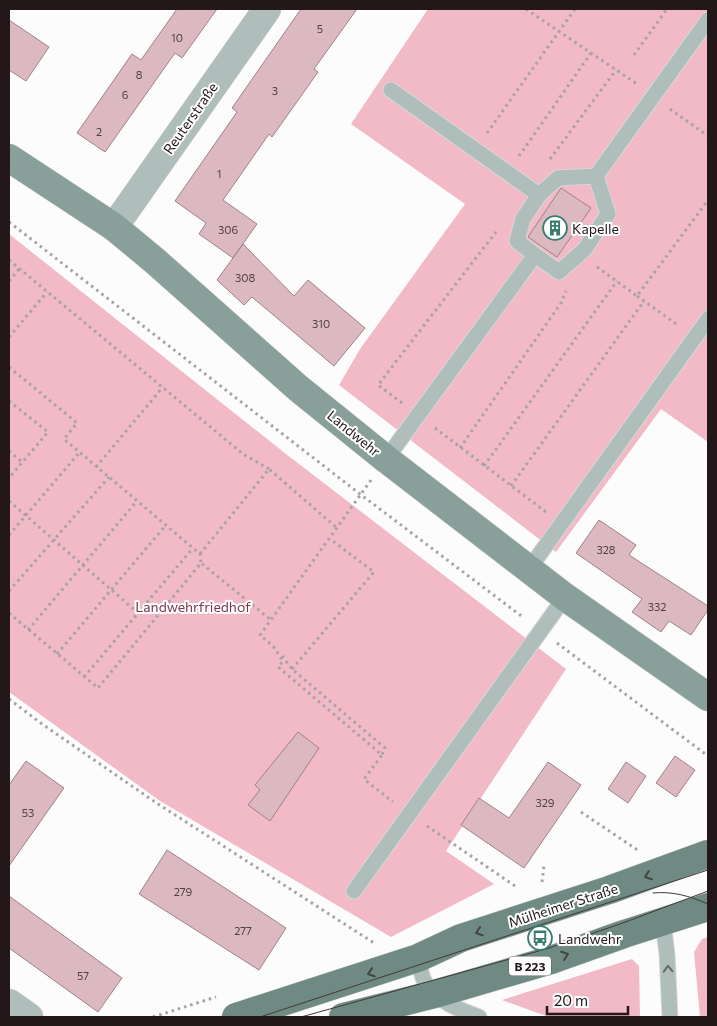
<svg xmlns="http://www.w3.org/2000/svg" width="717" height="1026" font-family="Commissioner,sans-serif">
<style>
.green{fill:#f2b9c7}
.building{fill:#dcb9c1;stroke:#a18189}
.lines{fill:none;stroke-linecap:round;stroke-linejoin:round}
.lane-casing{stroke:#d9d7d8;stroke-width:17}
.street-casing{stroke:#d9d7d8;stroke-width:29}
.secondary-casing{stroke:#d9d7d8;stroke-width:29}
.primary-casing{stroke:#d9d7d8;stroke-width:29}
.path{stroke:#a7a2a3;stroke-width:3;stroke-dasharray:2.5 4;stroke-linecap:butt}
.lane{stroke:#afbeba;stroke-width:15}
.street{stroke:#afbeba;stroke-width:28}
.secondary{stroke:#89a09a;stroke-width:28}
.primary{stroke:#6e8a83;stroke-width:28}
.tram{stroke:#43393b;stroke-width:1}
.oneway{stroke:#414544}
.oneway2{stroke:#696a6a}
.labels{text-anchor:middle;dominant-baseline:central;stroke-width:4;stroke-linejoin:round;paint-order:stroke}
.number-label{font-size:11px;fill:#514044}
.shield{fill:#fff;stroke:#655d5f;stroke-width:1}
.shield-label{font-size:12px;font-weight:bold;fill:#23171a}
.street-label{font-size:14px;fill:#23171a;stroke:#fff}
.poi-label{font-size:14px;fill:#23171a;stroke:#fff;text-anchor:start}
.park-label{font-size:14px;fill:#7c354c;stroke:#fff}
</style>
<rect width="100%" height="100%" fill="#fcfcfc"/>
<!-- green -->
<path class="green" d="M428 9H708V442L661 409 556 552 339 385 360 349 465 204 351 124Z
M9 234 286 454 566 669 446 851 494 884 391 937 160 801 9 692Z
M708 937V1017H700L694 952 702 939Z
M632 959 639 966 640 1017H549L502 1000Z"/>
<!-- building -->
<path class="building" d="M177 9H217L182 58 175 53 105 152 77 133 132 54 141 60Z
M301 9H357L314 69 318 72 272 137 269 134 223 200 257 224 233 258 199 234 206 223 175 201 237 112 232 108Z
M9 20 49 47 26 81 9 70Z
M561 188 591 208 557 257 528 237Z
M243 244 294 296 308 280 365 328 334 366 252 297 244 305 217 280Z
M599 520 636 545 629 555 708 606V610L691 635 669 621 661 632 632 612 642 599 576 553Z
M298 732 319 748 270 821 248 805 260 790 255 785Z
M675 756 695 770 676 797 656 783Z
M26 761 64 788 9 866V785Z
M548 762 581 785 524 868 461 825 479 798 509 818Z
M626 762 646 776 628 803 608 789Z
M167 850 286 928 259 970 139 894Z
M9 896 122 978 98 1012 9 948Z"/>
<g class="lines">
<!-- lane casing -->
<g class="lane-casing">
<path id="lane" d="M391 90 539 195
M535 255 517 241 523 219 539 195 558 178 596 176 708 20
M386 459 535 255 559 272 585 249 608 214 596 176
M529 569 708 319
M354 891 565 597
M663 922 667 954 670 1017
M418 958C420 966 421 977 426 984 437 1001 460 1010 479 1017"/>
</g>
<!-- street casing -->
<g class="street-casing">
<path id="street" d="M114 227 267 9
M9 1003 29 1017"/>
</g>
<!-- secondary casing -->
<g class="secondary-casing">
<path id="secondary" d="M9 158 114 227 155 261 298 388 386 459 565 597 708 697"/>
</g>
<!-- primary casing -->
<g class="primary-casing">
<path id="primary" d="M236 1017 418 958 461 938 609 890 708 854
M343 1017 435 994 551 960 624 934 708 907"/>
</g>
<!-- path -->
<path class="path" d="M526 9 637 84
M634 55 667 9
M670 109 708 136
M487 133 575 9
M519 156 591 53
M550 159 616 70
M9 222 360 494 524 618
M9 260 243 454 269 469
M597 267 637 296 708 200
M9 281 19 269
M637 296 679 326
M9 337 47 292
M9 367 77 423 64 439 200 554 201 563
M9 401 48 432 9 478
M402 403 378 385 496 232
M435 428 546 512
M460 448 561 303 566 291
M9 451 22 462
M484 466 617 281
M96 467 163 387
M371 480 260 635 273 646 283 661 278 667 382 755 364 779 393 802
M511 486 644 301
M9 501 138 613
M9 535 79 453
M200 554 269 469 337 528
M9 591 109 477
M9 613 98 688 201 563 271 620
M28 630 137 501
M557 643 708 756
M57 654 166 525
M282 656 292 669 385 748 382 755
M292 669 374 572 330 539
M84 677 193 548
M9 699 42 724 155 802 374 943
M581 812 639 851
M427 826 518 888
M542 882 544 865
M153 1017 216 997"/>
<!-- lane -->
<use href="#lane" class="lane"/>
<!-- street -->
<use href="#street" class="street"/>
<!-- secondary -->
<use href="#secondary" class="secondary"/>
<!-- primary -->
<use href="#primary" class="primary"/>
<!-- tram -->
<path class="tram" d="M653 893C672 891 690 896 708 904
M260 1017 708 870
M301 1017 546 949 620 924 708 891
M318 1017H354"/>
</g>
<!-- one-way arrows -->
<defs><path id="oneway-chevron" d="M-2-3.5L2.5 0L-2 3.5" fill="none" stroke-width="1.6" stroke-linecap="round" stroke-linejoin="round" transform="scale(1.25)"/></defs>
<g class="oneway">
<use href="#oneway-chevron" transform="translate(648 876) rotate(159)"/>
<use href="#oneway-chevron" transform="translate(479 932) rotate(162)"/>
<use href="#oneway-chevron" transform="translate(565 955) rotate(-20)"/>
<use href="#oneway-chevron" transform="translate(371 973) rotate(162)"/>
</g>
<use class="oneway2" href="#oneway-chevron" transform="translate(668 969) rotate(-93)"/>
<!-- icons -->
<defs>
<g id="building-ring" transform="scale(1.25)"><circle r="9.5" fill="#fff" stroke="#3a7c6e" stroke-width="1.5"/><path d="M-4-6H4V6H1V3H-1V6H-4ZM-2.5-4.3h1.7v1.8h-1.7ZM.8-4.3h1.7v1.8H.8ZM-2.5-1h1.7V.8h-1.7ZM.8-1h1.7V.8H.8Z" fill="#3a7c6e"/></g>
<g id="bus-ring" transform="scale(1.25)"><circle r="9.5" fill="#fff" stroke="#3a7c6e" stroke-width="1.5"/><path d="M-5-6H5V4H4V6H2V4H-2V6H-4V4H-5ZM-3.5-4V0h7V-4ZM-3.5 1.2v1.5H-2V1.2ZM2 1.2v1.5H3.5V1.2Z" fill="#3a7c6e"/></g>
</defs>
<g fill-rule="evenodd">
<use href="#building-ring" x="555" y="228"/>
<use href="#bus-ring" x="540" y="938"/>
</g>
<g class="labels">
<!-- number labels -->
<g class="number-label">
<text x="320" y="28">5</text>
<text x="177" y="37">10</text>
<text x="139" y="74">8</text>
<text x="275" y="90">3</text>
<text x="125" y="94">6</text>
<text x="99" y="131">2</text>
<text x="219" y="173">1</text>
<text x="228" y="229">306</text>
<text x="245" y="277">308</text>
<text x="321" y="323">310</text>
<text x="606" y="549">328</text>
<text x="657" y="606">332</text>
<text x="545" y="802">329</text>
<text x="28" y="812">53</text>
<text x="183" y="891">279</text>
<text x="243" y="930">277</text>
<text x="83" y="975">57</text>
</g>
<!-- shield labels -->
<rect class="shield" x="509" y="956.5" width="42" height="19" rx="4"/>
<g class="shield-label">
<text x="530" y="966">B 223</text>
</g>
<!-- street labels -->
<g class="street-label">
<text transform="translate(190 118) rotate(-55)">Reuterstraße</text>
<text transform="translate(354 433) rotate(39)">Landwehr</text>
<text transform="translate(563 905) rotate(-18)">Mülheimer Straße</text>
</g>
<!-- poi labels -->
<g class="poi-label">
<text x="572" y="228">Kapelle</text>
<text x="558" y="938">Landwehr</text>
</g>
<!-- park labels -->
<g class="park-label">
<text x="193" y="606">Landwehrfriedhof</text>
</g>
</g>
<!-- border -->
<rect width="717" height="1026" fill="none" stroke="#23171a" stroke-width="20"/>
<!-- scale -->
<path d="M547 1006v8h81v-8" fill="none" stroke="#23171a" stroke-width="2.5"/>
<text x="554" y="1006" font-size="15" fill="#23171a" stroke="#ffffff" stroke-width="4" paint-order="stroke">20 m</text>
</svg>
